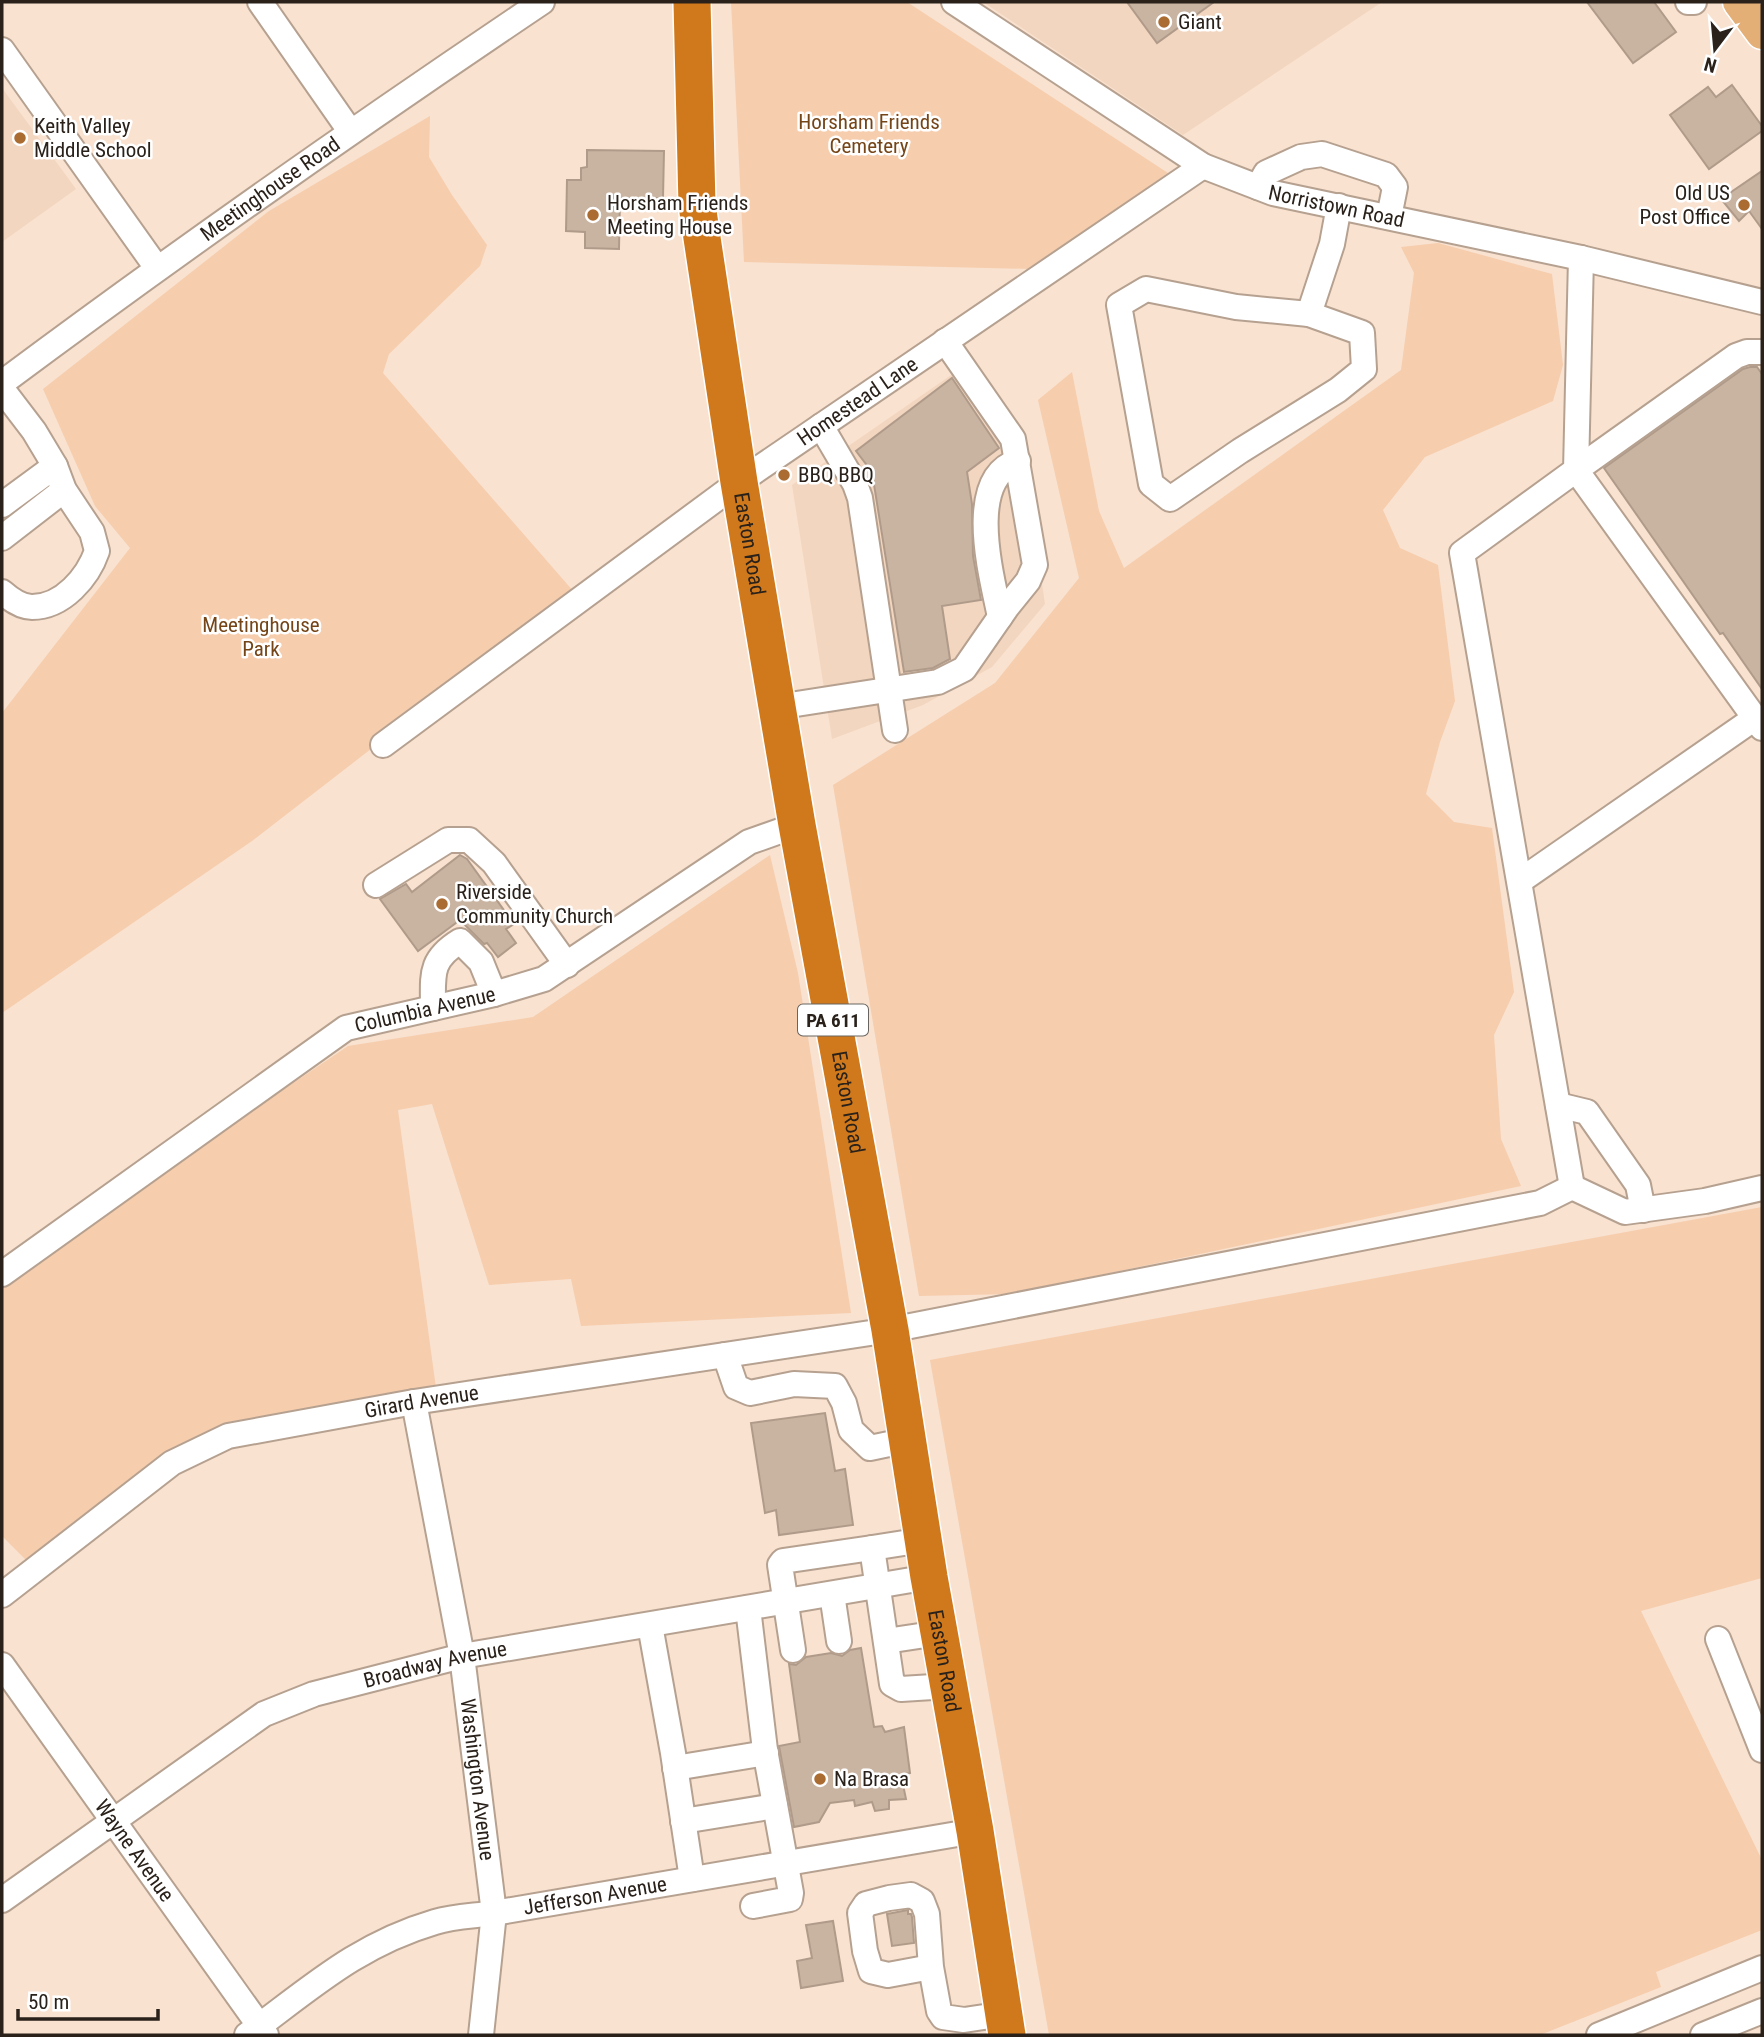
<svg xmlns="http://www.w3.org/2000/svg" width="1764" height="2037" font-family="'Roboto Condensed',sans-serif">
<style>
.built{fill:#f3d6bf}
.green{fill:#f6cdad}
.building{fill:#c9b3a1;stroke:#b09b8a;stroke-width:2}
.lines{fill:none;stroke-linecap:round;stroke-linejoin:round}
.minor-casing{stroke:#b6a190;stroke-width:28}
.major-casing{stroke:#fff;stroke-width:35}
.highway-casing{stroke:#fff;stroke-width:40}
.minor{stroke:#fff;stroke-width:24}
.major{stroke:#e3af77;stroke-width:32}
.highway{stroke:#d0791c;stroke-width:37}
.poi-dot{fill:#ab6c32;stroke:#fff;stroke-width:2.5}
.labels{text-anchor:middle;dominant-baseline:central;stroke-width:5;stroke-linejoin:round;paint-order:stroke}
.shield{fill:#fff;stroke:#69645f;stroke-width:2}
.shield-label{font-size:19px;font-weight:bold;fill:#29211a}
.poi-label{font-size:21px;fill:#29211a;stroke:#fff;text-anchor:start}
.park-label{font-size:21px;fill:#754518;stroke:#fff}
.street-label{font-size:21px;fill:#29211a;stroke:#fff}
</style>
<rect width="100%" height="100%" fill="#f9e2d0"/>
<!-- built -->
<path class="built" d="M983 2H1382L1183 135Z
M2 88 76 189 2 242Z
M973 360 1019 432 1045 604 992 667 923 705 832 739 792 485Z"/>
<!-- green -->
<path class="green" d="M731 2H907L1168 173 1032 269 744 262Z
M430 116 429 157 452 195 487 245 480 266 389 354 383 373 574 592 252 841 2 1013V713L130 548 95 506 43 389 269 211Z
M1438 243 1552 274 1563 365 1553 401 1425 457 1383 510 1400 548 1438 565 1455 701 1440 742 1426 794 1454 822 1492 828 1514 992 1494 1035 1501 1139 1521 1186 1011 1294 919 1296 833 785 995 683 1079 578 1038 400 1072 372 1099 511 1124 568 1401 370 1414 273 1401 247Z
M770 855 798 973 851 1313 581 1326 571 1279 489 1285 432 1104 398 1110 436 1388 296 1414 174 1448 35 1569 2 1536V1280L348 1046 533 1017Z
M1762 1207V1578L1641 1611 1762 1860V1930L1656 1972 1661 1987 1540 2035H1049L930 1360Z"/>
<!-- building -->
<path class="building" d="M1127 2H1214L1157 43Z
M1587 2H1654L1676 32 1633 63Z
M1732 85 1762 126V131L1709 169 1670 115 1708 87 1716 97Z
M587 150 664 151 663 198H620L619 249 585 248V232L566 231 567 180H581V168L587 167Z
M1762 171V229L1749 211 1739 221 1721 199Z
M1750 367H1757L1762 374V689L1723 633 1720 634 1604 468 1743 369Z
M952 378 999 448 967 472 972 504 973 556 981 600 942 606 950 659 933 668 904 672 872 472 856 451Z
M460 855 467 859 514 924 506 929 516 943 498 957 487 943 484 944 460 920 418 951 380 899 406 884 412 892Z
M825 1413 835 1471 845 1469 853 1525 779 1535 776 1510 765 1513 751 1423Z
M861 1648 874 1727 882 1726 885 1732 904 1727 910 1773 901 1775 906 1799 889 1800V1809L875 1811 872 1802 855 1806 854 1800 830 1803 819 1822 794 1827 779 1746 800 1742 789 1664 796 1665 806 1657 831 1653 842 1656 850 1650Z
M908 1910V1914H911L912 1917 914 1943 892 1946 887 1914Z
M833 1921 843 1981 801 1988 797 1961 812 1958 806 1925Z"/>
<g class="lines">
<!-- minor casing -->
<g class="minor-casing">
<g id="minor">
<path d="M260 2 350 131"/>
<path id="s1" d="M954 2 1203 166 1273 193 1581 258 1762 302"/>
<path d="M1688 2H1694"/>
<path d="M2 50 157 268"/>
<path d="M1258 187 1266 173 1301 157 1322 154 1386 175 1395 187 1389 217"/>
<path d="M1146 289 1236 307 1309 314 1362 333 1364 369 1338 390 1240 451 1170 499 1151 484 1119 305Z"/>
<path d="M1309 314 1332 244 1339 206"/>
<path d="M1762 352H1747L1736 356 1576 470 1762 728"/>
<path id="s2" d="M2 383C179 251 359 125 542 2"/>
<path d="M2 389 34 431 55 466 64 490 92 532 97 551C88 577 63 607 32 607 21 607 10 599 2 592"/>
<path d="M821 426 855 484 860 498 895 730"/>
<path d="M2 505 55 466"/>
<path d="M2 538 64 490"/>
<path d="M1000 617C992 577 964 479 1018 461"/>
<path d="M777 707 938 682 964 669 1007 607 1028 581 1035 565 1013 439 945 341"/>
<path id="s3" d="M383 745 739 482 1203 166"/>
<path d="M1520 881 1755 718"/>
<path d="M376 885 448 840H469L494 863 567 965"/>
<path d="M433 1008C433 975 429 960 460 941L481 962 494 994"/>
<path d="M1558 1105 1587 1112 1638 1185 1643 1210"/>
<path d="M1572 1187 1462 553 1576 470 1581 258"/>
<path id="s4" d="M2 1274 346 1028 494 994 544 979 749 842 797 825"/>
<path d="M725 1355 736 1387 750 1393 794 1384 835 1386 844 1403 851 1430 870 1448 908 1440"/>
<path id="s5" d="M414 1402 462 1656 494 1913 481 2035"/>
<path d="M923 1540 872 1548 892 1684 901 1689 949 1686"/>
<path d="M832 1594 839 1641"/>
<path id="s6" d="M2 1595 172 1463 228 1436 414 1402 890 1330 1540 1203 1572 1187 1625 1212 1705 1201 1762 1188"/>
<path d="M748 1608 765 1750 791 1893 790 1899 753 1906"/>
<path d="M650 1625 673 1753 692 1879"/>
<path d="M1718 1639 1762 1750"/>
<path d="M886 1641 939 1633"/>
<path d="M793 1650 780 1565 783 1561 872 1548"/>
<path id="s7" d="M2 1665 266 2035"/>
<path d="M675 1768 766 1753"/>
<path d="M683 1821 775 1806"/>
<path id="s8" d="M2 1900 264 1714 314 1694 462 1656 929 1577"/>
<path d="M931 1967 888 1975 871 1971 865 1951 860 1913 866 1904 889 1898 911 1895 922 1901 927 1914 931 1967 939 2011 943 2017 964 2020 1004 2014"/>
<path id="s9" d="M247 2035C311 1988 357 1945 435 1922 454 1916 475 1916 494 1913L975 1831"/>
<path d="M1599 2035 1762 1968"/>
<path d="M1703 2035 1762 2011"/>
</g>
</g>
<!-- major casing -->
<g class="major-casing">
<path id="major" d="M1739 2 1762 33"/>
</g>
<!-- highway casing -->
<g class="highway-casing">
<g id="highway">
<path id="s10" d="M692 2 697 205 739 482 797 825 890 1330 929 1577 975 1831 1007 2035"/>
</g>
</g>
<!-- minor -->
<use href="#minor" class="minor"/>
<!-- major -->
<use href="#major" class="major"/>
<!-- highway -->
<use href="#highway" class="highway"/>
</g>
<!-- markers -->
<g class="poi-dot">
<circle cx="1164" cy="22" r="7"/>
<circle cx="20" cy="138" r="7"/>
<circle cx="1744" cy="205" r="7"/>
<circle cx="593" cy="215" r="7"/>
<circle cx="784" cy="475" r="7"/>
<circle cx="442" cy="904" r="7"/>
<circle cx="820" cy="1779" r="7"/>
</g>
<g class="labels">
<!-- shield labels -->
<rect class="shield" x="798" y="1004.5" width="70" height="31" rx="5"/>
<g class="shield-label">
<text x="833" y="1020">PA 611</text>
</g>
<!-- poi labels -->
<g class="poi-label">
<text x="1178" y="22">Giant</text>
<text x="34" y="126">Keith Valley<tspan x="34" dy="24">Middle School</tspan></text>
<text x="1730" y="193" text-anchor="end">Old US<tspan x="1730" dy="24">Post Office</tspan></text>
<text x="607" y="203">Horsham Friends<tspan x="607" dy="24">Meeting House</tspan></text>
<text x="798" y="475">BBQ BBQ</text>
<text x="456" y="892">Riverside<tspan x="456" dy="24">Community Church</tspan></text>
<text x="834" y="1779">Na Brasa</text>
</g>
<!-- park labels -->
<g class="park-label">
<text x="869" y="122">Horsham Friends<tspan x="869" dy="24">Cemetery</tspan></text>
<text x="261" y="625">Meetinghouse<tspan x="261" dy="24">Park</tspan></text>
</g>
<!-- street labels -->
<g class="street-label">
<text stroke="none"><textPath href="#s2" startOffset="331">Meetinghouse Road</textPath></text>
<text stroke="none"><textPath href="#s1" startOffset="438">Norristown Road</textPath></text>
<text stroke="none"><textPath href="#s3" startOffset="586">Homestead Lane</textPath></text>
<text stroke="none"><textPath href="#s10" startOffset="546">Easton Road</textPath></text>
<text stroke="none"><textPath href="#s4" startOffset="504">Columbia Avenue</textPath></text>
<text stroke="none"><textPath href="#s10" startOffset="1113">Easton Road</textPath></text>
<text stroke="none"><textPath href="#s6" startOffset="474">Girard Avenue</textPath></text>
<text stroke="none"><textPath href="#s10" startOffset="1680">Easton Road</textPath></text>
<text stroke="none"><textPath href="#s8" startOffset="500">Broadway Avenue</textPath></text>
<text stroke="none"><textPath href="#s5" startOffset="383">Washington Avenue</textPath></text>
<text stroke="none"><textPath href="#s7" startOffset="228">Wayne Avenue</textPath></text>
<text stroke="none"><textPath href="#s9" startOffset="383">Jefferson Avenue</textPath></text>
</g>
</g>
<!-- border -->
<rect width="1764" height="2037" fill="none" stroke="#29211a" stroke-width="7"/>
<!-- north arrow -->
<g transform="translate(1715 49) rotate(196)" stroke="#ffffff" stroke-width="5" paint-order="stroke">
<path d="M0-5L12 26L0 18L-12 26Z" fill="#29211a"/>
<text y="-10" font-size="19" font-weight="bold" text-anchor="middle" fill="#29211a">N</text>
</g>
<!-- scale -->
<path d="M18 2009v10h140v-10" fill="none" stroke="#29211a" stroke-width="3.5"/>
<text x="28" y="2009" font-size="21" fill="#29211a" stroke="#ffffff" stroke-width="5" paint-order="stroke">50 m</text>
</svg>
